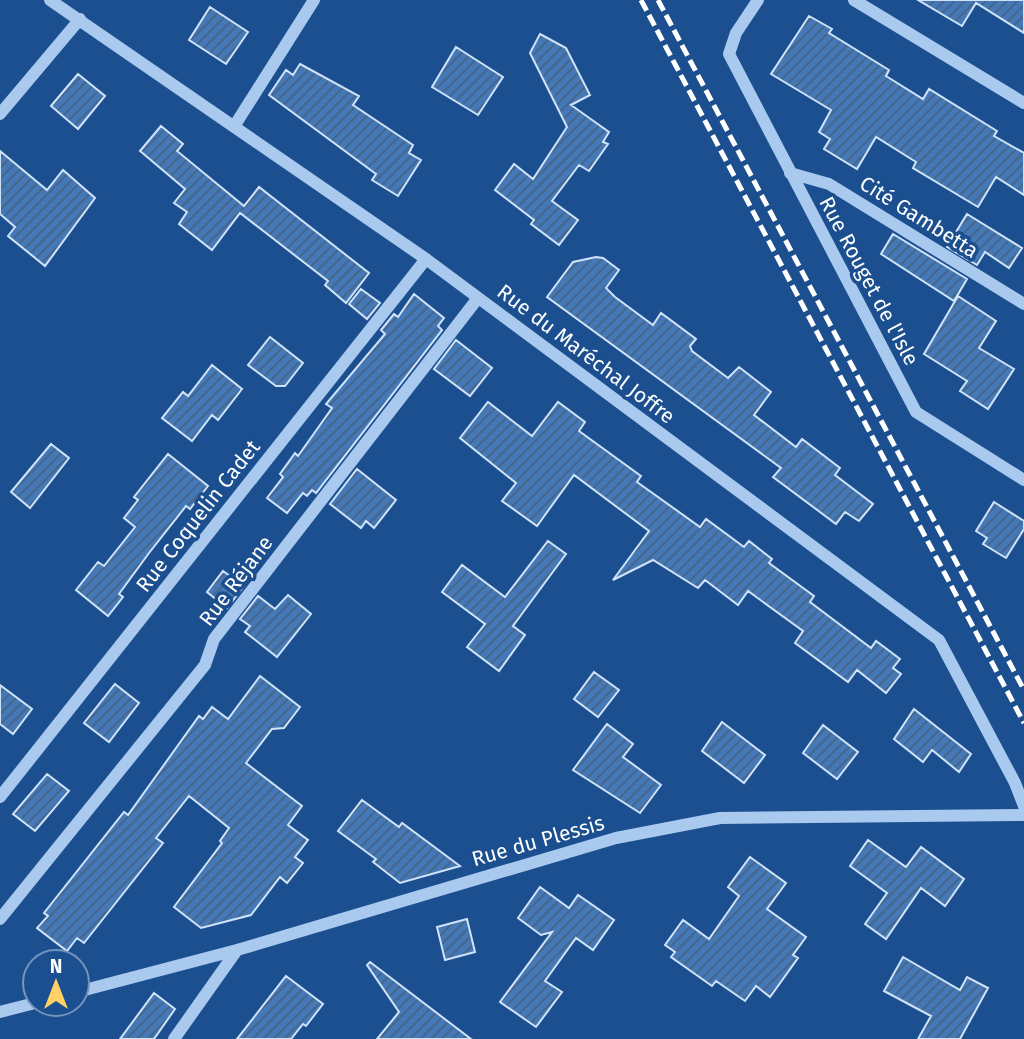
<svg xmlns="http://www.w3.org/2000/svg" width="1024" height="1039" font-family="'Fira Sans',sans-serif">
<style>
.building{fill:url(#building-hatch);stroke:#cfe3fa;stroke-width:2}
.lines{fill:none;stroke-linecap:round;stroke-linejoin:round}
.minor{stroke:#a9c9ee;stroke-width:12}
.rail{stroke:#fff;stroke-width:5;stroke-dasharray:12 5;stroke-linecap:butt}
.labels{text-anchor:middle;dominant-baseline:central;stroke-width:7;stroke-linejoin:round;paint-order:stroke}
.street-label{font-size:21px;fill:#fff;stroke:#1b4f8f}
</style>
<defs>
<pattern id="building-hatch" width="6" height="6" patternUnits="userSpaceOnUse" patternTransform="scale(1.75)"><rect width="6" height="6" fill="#4478b7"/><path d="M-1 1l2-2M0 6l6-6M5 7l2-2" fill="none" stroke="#486282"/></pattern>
</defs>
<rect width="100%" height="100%" fill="#1b4f8f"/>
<!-- building -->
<path class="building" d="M918 0H1024V33L976 3 962 26Z
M210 7 248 32 226 64 189 40Z
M809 16 832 29 829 33 889 70 886 76 923 99 929 89 997 131 994 136 1024 153V195L996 177 978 207 913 168 916 162 876 137 857 169 824 149 830 139 819 132 831 110 771 74Z
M540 34 566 48 590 95 571 105 609 132 603 142 608 144 589 171 579 165 552 201 578 220 559 245 531 224 534 220 495 190 514 164 533 179 567 127 530 53Z
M456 47 503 77 478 115 432 87Z
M300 64 359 96 353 105 413 145 409 153 421 160 398 196 372 180 376 174 269 95 286 70 293 75Z
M78 74 105 96 78 129 51 106Z
M161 126 183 144 177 151 244 206 259 187 369 273 346 303 325 285 328 281 240 213 212 250 179 224 187 212 174 203 185 189 140 151Z
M0 151 47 190 63 170 95 198 45 266 8 236 15 227 0 214Z
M967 214 1022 248 1009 268 985 252 977 265 947 247Z
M893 234 967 279 954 301 881 254Z
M596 257 603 258 619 270 606 288 615 297 653 325 661 313 696 339 690 346 692 351 728 378 739 367 771 392 754 415 796 447 802 439 840 468 835 475 873 504 859 521 845 512 836 524 773 477 781 468 547 297 573 262Z
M361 289 380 303 367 319 349 304Z
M414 294 444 318 438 326 442 330 316 493 312 490 307 496 303 493 287 513 267 498 283 477 280 474 295 453 298 456 332 408 326 404 385 334 381 330 394 314 398 317Z
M958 296 996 321 979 348 1014 369 988 409 960 391 967 381 924 354Z
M270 337 303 363 285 386H276L248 365Z
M456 340 492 368 470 396 434 369Z
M212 365 242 389 218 420 212 415 192 441 162 418 183 392 188 396Z
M488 402 532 436 558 402 585 422 579 431 641 476 637 482 700 527 706 519 744 547 749 541 772 559 769 563 814 596 810 602 871 648 876 641 900 659 893 668 901 674 886 693 857 670 848 682 795 643 803 631 748 591 738 605 705 580 698 588 653 560 613 580 649 531 574 475 537 526 502 501 516 483 460 438Z
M51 444 69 458 30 508 11 492Z
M168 454 208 486 190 509 186 506 149 553 119 594 123 597 108 616 76 590 98 562 104 566 135 527 124 518 138 500 134 497Z
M357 469 396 500 374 528 366 521 361 528 330 504Z
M994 502 1024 521V529L1006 558 983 544 987 538 976 531Z
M548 541 566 554 513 626 525 635 499 671 467 647 485 624 442 592 462 565 505 597Z
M223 571 244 586 227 608 207 592Z
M288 595 311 614 277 657 245 632 250 626 240 619 258 596 275 609Z
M594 672 619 690 598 717 574 699Z
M260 676 300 707 284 728 272 729 246 763 302 806 288 825 308 840 295 857 303 863 287 883 280 877 251 915 201 928 174 907 222 843 220 841 229 828 189 796 156 838 163 843 84 943 77 938 67 951 37 928 48 916 44 913 124 812 128 815 199 716 203 719 212 707 228 719Z
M115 684 139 703 109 742 84 723Z
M0 685 32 709 13 734 0 724Z
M914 709 971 754 959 772 932 750 923 762 894 739Z
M722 722 765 755 744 783 702 751Z
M607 724 633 744 623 757 661 785 640 813 573 770Z
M823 725 858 752 837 779 803 753Z
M47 774 69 791 35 831 13 814Z
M362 800 399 827 402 823 460 866 400 883 373 862 376 859 338 831Z
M868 840 906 867 921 847 964 879 945 906 921 888 886 939 865 924 887 893 850 866Z
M750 857 786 883 767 909 806 937 793 955 798 958 770 997 756 986 745 1001 716 981 712 986 671 957 675 952 665 945 683 920 709 939 739 896 728 887Z
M540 887 569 908 578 895 614 920 593 950 576 938 545 981 562 992 536 1027 500 1002 552 932 541 935 518 918Z
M467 919 475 952 445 960 437 927Z
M903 957 960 990 967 977 988 988 960 1039H918L931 1016 884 991Z
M370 962 471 1039H377L399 1012 367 965Z
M286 976 323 1004 306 1026 303 1024 291 1039H237Z
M154 993 175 1009 154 1039H120Z"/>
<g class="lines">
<!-- minor -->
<path class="minor" d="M50 0 426 259 939 640 1015 783 1024 806
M758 0 736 33 729 54 916 412 1024 480
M854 0 1024 103
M0 114 80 19
M235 125 314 0
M790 173 829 184 1024 304
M0 797 426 259
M0 919 205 665 214 639 478 298
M77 992 237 950 616 838 720 818 1024 815
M0 1012 35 1003
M174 1039 237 950"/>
<!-- rail -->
<path class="rail" d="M641 0 1024 723
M658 0 1024 690"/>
</g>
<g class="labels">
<!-- street labels -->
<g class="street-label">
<text transform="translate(919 217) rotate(32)">Cité Gambetta</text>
<text transform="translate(869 281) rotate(62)">Rue Rouget de l'Isle</text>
<text transform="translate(586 354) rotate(37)">Rue du Maréchal Joffre</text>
<text transform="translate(198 516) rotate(-52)">Rue Coquelin Cadet</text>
<text transform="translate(236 581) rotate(-53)">Rue Réjane</text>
<text transform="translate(538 841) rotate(-16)">Rue du Plessis</text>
</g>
</g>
<!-- north arrow -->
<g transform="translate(56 983)"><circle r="33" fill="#1b4f8f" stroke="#7695bc" stroke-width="2"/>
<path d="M0-5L12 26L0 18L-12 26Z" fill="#ffd166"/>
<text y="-10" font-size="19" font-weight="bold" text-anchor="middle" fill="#ffffff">N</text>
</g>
</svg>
